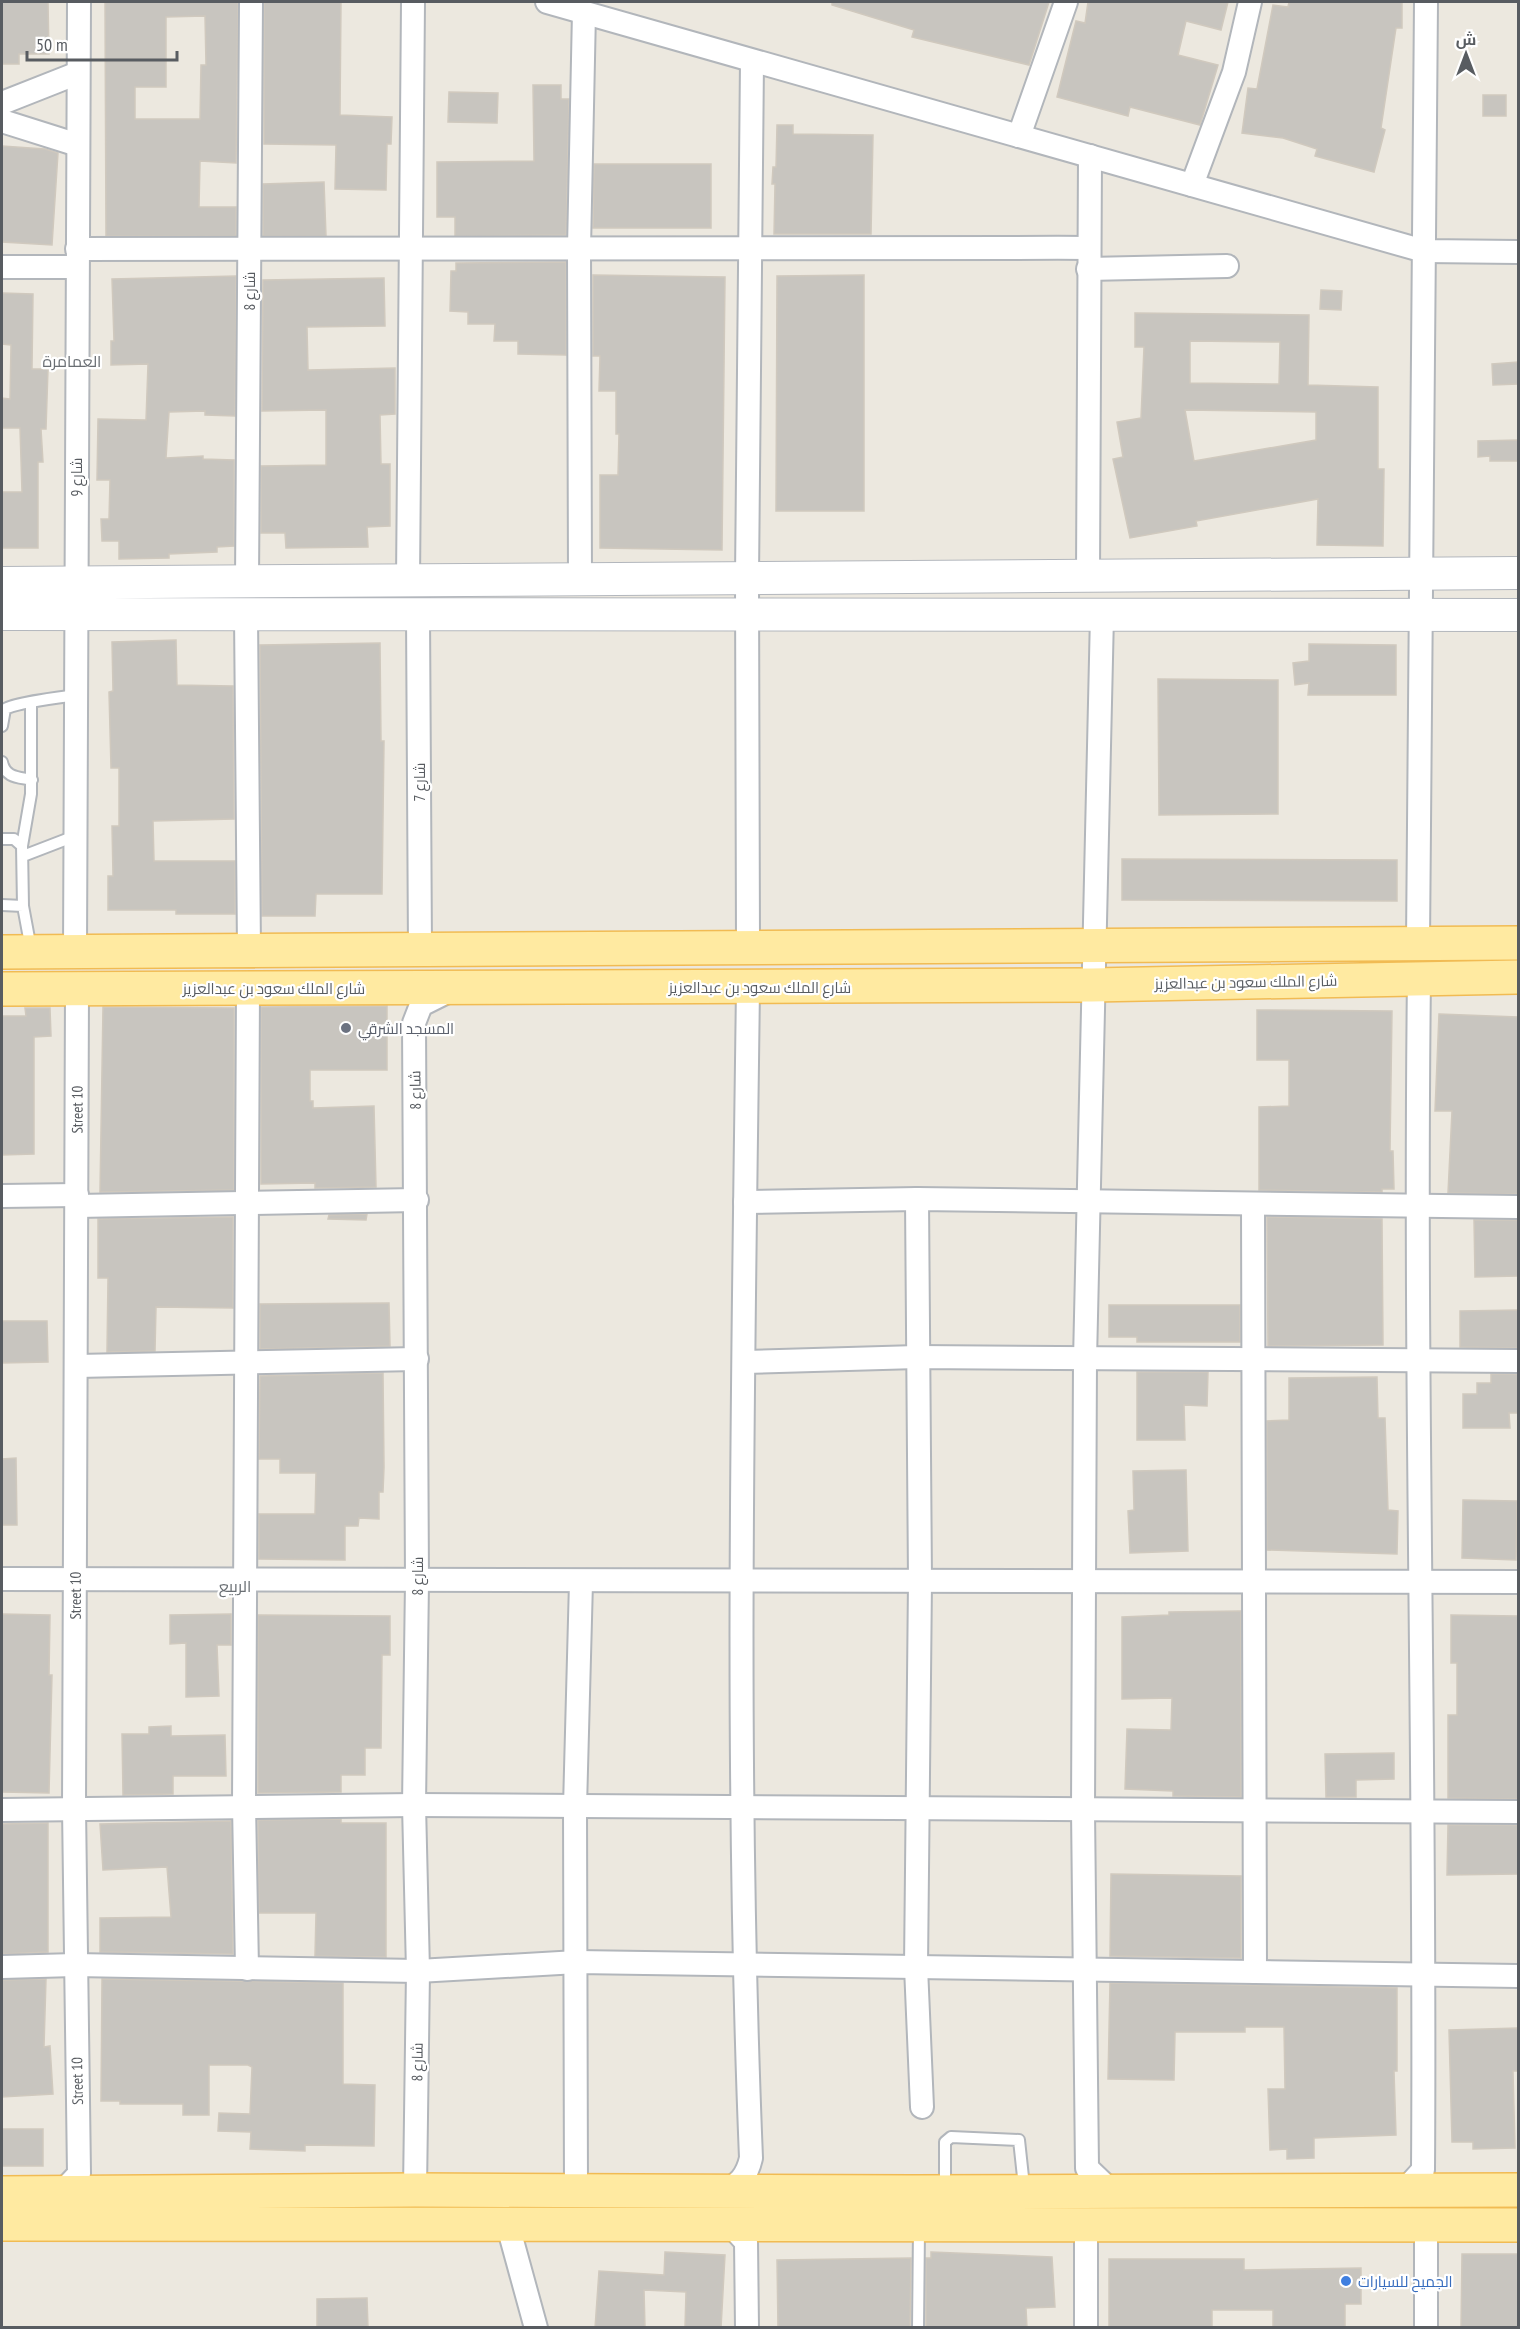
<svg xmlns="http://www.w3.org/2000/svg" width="1520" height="2329" font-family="'PT Sans Narrow',Cairo,sans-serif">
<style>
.building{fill:#c8c5bf;stroke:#d0c9be;stroke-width:1.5;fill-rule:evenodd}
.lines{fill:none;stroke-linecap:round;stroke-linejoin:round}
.lane-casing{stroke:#b2b6bb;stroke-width:14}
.street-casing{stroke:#b2b6bb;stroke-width:26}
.secondary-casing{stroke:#b3b7bd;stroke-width:34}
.primary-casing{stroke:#f1bb53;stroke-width:36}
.lane{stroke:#fff;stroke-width:10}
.street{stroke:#fff;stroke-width:22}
.secondary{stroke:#fff;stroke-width:32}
.primary{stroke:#ffeaa1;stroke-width:33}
.worship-dot{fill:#6b7280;stroke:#fff;stroke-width:2}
.shop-dot{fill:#3f7fe0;stroke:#fff;stroke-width:2}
.labels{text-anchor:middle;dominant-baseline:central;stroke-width:4.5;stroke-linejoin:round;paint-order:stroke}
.street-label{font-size:15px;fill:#585c61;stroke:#fff}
.worship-label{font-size:15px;fill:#5b616d;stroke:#fff;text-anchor:start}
.shop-label{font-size:15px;fill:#366cbe;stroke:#fff;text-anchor:start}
.neighbourhood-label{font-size:16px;fill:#696e73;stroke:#fff}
</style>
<rect width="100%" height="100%" fill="#ece8df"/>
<!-- building -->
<path class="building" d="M2 2H48L49 54H19V64H2Z
M105 2H238L236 163 200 161 199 207H236V236H106ZM205 16 206 65H201L200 119H135V87H166V17Z
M264 2H341L340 115 392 117 391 144H387L386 190 335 189 336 145 264 144Z
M832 2H1049L1029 65 912 37 914 30 832 5Z
M1088 2H1228L1221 30 1186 21 1178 55 1218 65 1200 125 1130 107 1128 116 1057 97 1076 21 1085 23Z
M1289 2H1402V28H1396L1381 128 1385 130 1374 172 1315 156 1317 149 1283 138 1242 133 1248 88 1257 89 1273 5 1288 7Z
M533 85H561V99H569L566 235 455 236V217H437V162L534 161Z
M449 92 498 93 497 123 448 122Z
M1483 95H1506V116H1483Z
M777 125H793V134L873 135 871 234H774L775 184H772L773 167H776Z
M2 146 45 149 58 153 52 245 2 242Z
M594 164H711V228H593Z
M324 182 326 236H263V184Z
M566 262V355L518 354V341H494L495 324H468V312L450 311 451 271H456V263Z
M593 275 725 277 722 550 600 548V475H618L619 434H616V391H599L600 356H593Z
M864 275V511H776L777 276Z
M236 276 235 416 205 415V411L169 412 166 458 203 456V459L234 460V546L217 547V552L169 554V558L119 559V541H102L101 519H109L110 480H97L98 419 146 420 148 364 111 365V341H114L112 279Z
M384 278 385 326 307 327 308 370 395 368V414L380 415 381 464H390V526L367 527 368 547 286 548 285 533H261V466L326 465V410L262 411 263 280Z
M1321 290 1342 291 1341 310 1320 309Z
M2 293 33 294 32 369H48L46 429H41L43 462H38V548H2V492H22L20 428H2V398L10 399 11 345 2 344Z
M1135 313 1309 315 1308 385 1378 387V469H1384L1383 546 1317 545 1318 499 1196 521 1197 526 1130 538 1113 459 1123 457 1117 422 1141 418 1144 347H1135ZM1190 341 1280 342 1279 384 1190 383ZM1185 410 1316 412V440L1194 461Z
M1518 362V384L1493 385 1492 364Z
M1518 440V461H1490V456L1478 457V441Z
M176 640 177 685 233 686 234 819 153 821 154 861H235V914H176V910H108V876H113L112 826H119V768H111L109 692 113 691 112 642Z
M380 643 381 741H384L382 894H316L315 916H262L260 645Z
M1309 644 1396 645V695H1308L1309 683 1295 685 1293 663 1309 661Z
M1158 679 1278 680V814L1159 815Z
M1122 859 1397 860V901L1122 900Z
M387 1006V1070H310V1101H313V1108L374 1106 376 1187 315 1188V1183L261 1184V1007Z
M103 1007 234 1008V1190L100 1192Z
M25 1008H50L51 1036 34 1037V1154L2 1155V1016H26Z
M1257 1010 1392 1011 1390 1151H1393L1394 1189H1382V1192L1259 1190V1107L1289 1106V1060H1257Z
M1439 1014 1518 1017V1194L1448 1193 1452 1111H1435Z
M367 1214 366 1220 328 1219 329 1215Z
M233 1217V1308L156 1307 155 1351 107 1352 108 1278H98V1219Z
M1267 1217 1382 1219 1383 1345 1268 1346Z
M1474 1220H1518V1276L1475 1277Z
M389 1303 390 1346 260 1349V1304Z
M1109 1305H1240V1342H1137V1337H1109Z
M1518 1310V1348L1460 1347V1311Z
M2 1321H47L48 1362 2 1363Z
M1137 1372H1208L1207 1406 1184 1405 1185 1440H1137Z
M383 1373 384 1467 383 1492H379V1519L359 1518 358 1526H345V1560L259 1559V1514H315L316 1473H280V1459H259L260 1376Z
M1491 1374H1518V1413H1509L1510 1428H1463V1394H1477V1383H1491Z
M1377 1377 1378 1418H1385L1388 1510 1398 1511 1397 1554 1267 1550V1421L1289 1420V1378Z
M16 1458 17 1525H2V1459Z
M1186 1470 1188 1551 1130 1553 1128 1511 1134 1510 1133 1471Z
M1463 1500 1517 1501 1516 1560 1462 1558Z
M1241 1611V1797L1173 1796V1791L1125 1789 1127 1729 1171 1730 1172 1698 1122 1699V1617L1169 1615V1612Z
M2 1614 50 1615 49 1675H52L49 1793 2 1792Z
M231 1614V1645H217L219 1696 186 1697V1643L170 1644V1615Z
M258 1615 390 1616V1655H382L381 1748H365V1775H341V1792L258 1793Z
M1451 1615 1518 1616V1799L1448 1798V1715H1457V1663H1451Z
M171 1726V1736L225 1735 226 1776H173V1794L123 1795 122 1734H149V1727Z
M1394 1753V1779L1356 1780V1797H1326L1325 1754Z
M341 1819V1823H386V1957L315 1956 316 1913H259L258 1820Z
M231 1821 233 1954 100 1952V1918L171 1917 167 1867 103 1870 100 1824Z
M2 1824 48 1823V1952L2 1954Z
M1448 1825H1518V1874L1447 1875Z
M1111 1874 1241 1876V1958L1110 1956Z
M46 1979 44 2047 50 2046 53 2094 2 2097V1980Z
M102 1979 343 1983V2084L375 2085 374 2146 305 2145V2151L250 2149 251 2132 218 2131 219 2113 250 2114 252 2067 248 2065H209V2115H183V2104H120V2101H101Z
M1110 1983 1397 1988V2071H1394L1396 2135 1314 2138V2158L1287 2159V2149L1270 2150 1268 2089H1285L1284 2027H1245V2032H1175L1174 2080 1108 2079Z
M1518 2028V2071H1513L1515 2148 1473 2149V2142H1452L1449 2030Z
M2 2129H43V2166H2Z
M665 2252 725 2255 721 2328H685L686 2292 644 2290 645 2328H595L599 2271 664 2275Z
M931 2252 1052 2257 1055 2307 1026 2308 1027 2328H926V2258H931Z
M1462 2254H1518V2328H1461Z
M911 2258 910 2328H778L777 2260Z
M1109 2259H1244V2270L1361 2268V2304H1345V2328H1273V2310H1212V2328H1109Z
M367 2298 368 2328H317V2299Z"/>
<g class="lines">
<!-- lane casing -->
<g class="lane-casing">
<path id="lane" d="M2 726 5 709C17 702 58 698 75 695
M2 762C5 778 19 777 32 780
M2 839H14L22 846 23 906
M22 846 31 794V704
M23 856 75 836
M2 905 23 906 31 949
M945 2178V2142L951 2137 1019 2140 1023 2177
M918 2328 919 2229"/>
</g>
<!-- street casing -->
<g class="street-casing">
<g id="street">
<path d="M547 2 1424 251 1518 252"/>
<path d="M2 103 78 73"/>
<path d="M2 121 78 145"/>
<path d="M1019 136 1066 2"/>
<path d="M1192 185 1234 72 1250 2"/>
<path d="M77 249C415 251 752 246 1089 248"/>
<path d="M2 267H77"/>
<path d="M1088 269 1227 266"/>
<path d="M1088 576 1090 156"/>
<path d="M408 580 413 2"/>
<path d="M580 580 579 248 584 12"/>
<path d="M247 581 251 2"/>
<path d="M246 615 249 950"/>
<path d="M418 615 420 949"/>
<path d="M1102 615 1085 1360 1083 1810 1087 2168 1111 2191"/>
<path d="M1418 943 1426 2"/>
<path d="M748 947 747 578 752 61"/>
<path d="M75 952 79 2"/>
<path d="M2 1196 77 1195"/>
<path d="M917 1199 920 1581 916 1967 922 2107"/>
<path d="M745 1202 917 1199 1518 1207"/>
<path d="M1253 1204 1255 1972"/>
<path d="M77 1206 417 1200"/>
<path d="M744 1362 917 1357 1518 1361"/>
<path d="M77 1366 417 1359"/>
<path d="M2 1579 1518 1582"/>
<path d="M2 1810 414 1805 1518 1812"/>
<path d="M2 1967 75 1965 418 1971 577 1962 1518 1976"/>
<path d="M247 1969 244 1805 248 987"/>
<path d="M415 2190 418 1971 414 1805 417 1581 414 1023 421 1005 451 990"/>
<path d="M576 2191 575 1807 581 1582"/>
<path d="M1404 2191 1423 2170C1426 1773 1414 1376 1419 978"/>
<path d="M722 2192C739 2185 747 2176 751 2158 735 1768 743 1377 748 987"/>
<path id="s1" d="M60 2194 79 2174 74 1808 77 990"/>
<path d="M724 2224 735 2230 746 2242 747 2328"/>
<path d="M508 2226 536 2328"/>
<path d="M1426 2226V2328"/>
<path d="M1086 2328V2227"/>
</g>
</g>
<!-- secondary casing -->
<g class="secondary-casing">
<path id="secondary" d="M2 583 1518 573
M2 614 1518 615"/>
</g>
<!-- primary casing -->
<g class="primary-casing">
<path id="primary" d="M2 952 1518 943
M2 989 1092 985 1518 977
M2 2193 415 2190 912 2192 1518 2190
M2 2224 1518 2225"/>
</g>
<!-- lane -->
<use href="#lane" class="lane"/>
<!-- street -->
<use href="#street" class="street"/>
<!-- secondary -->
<use href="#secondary" class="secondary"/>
<!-- primary -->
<use href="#primary" class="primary"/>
</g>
<!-- markers -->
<circle class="worship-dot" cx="346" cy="1028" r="6"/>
<circle class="shop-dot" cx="1346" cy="2281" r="6"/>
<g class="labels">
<!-- street labels -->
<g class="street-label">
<text transform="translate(249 291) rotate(-90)">شارع 8</text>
<text transform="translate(76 477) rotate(-90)">شارع 9</text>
<text transform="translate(419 782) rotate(-90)">شارع 7</text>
<text transform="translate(1246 982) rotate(-1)">شارع الملك سعود بن عبدالعزيز</text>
<text x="760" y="987">شارع الملك سعود بن عبدالعزيز</text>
<text x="274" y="988">شارع الملك سعود بن عبدالعزيز</text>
<text transform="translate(415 1090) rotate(-91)">شارع 8</text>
<text stroke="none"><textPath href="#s1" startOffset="1092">Street 10</textPath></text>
<text transform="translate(417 1576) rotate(-90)">شارع 8</text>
<text stroke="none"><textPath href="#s1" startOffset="606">Street 10</textPath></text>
<text transform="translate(417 2062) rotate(-89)">شارع 8</text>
<text transform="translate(77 2081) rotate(-91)">Street 10</text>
</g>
<!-- worship labels -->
<g class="worship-label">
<text x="358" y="1028">المسجد الشرقي</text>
</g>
<!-- shop labels -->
<g class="shop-label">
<text x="1358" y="2281">الجميح للسيارات</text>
</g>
<!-- neighbourhood labels -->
<g class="neighbourhood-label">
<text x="72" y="361">العمامرة</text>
<text x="235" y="1586">الربيع</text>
</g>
</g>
<!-- border -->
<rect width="1520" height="2329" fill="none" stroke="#585c61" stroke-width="6"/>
<!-- north arrow -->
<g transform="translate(1466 54)" stroke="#ffffff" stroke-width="4.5" paint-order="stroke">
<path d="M0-4.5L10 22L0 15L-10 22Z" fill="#585c61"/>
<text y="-9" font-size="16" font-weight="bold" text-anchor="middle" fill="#585c61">ش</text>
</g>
<!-- scale -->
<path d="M27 51v9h150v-9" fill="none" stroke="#585c61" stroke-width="3"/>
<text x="36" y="51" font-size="18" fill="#585c61" stroke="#ffffff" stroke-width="4.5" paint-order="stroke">50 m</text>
</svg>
